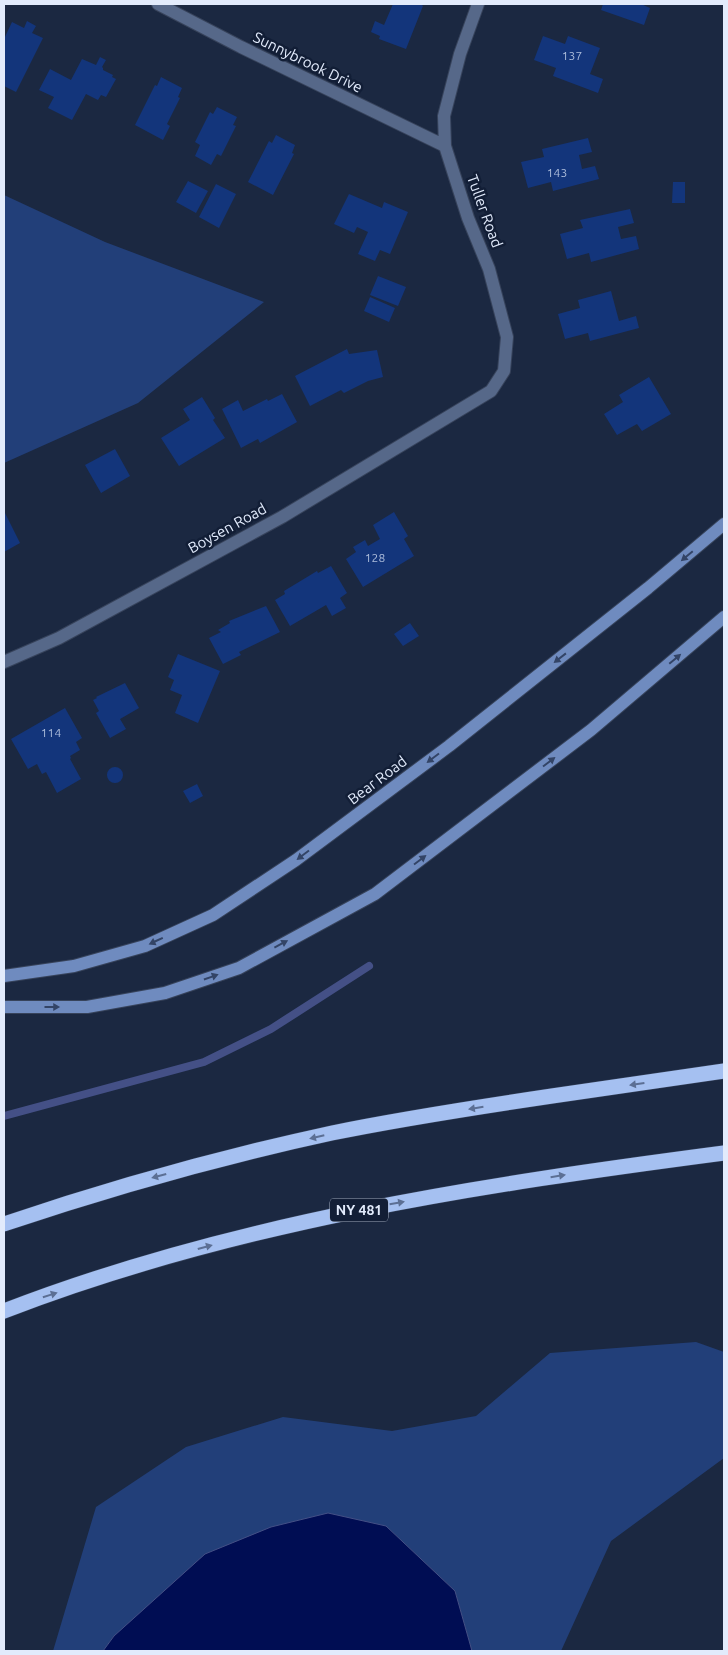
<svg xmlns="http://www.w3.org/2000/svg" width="728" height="1655" font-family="Ubuntu,sans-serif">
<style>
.green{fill:#223f79}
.water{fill:#000d53;stroke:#445086}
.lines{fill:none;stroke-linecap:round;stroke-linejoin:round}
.stream{stroke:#445086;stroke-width:8}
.building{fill:#13357b}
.street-casing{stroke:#37435b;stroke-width:14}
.secondary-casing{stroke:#37435b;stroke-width:14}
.highway-casing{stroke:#37435b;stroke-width:16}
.street{stroke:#566889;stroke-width:12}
.secondary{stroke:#6f8bbf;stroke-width:12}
.highway{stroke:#a5c0f1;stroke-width:15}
.oneway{fill:#346}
.oneway2{fill:#5c6f94}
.labels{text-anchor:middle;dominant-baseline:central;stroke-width:5;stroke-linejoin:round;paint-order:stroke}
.number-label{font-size:12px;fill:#aebedc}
.shield{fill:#121e36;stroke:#a4aec1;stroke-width:1}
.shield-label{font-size:14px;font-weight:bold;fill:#e2ebfc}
.street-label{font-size:15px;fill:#e2ebfc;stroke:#121e36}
</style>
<rect width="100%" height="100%" fill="#1b2841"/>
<!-- green -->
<path class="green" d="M4 195 105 242 264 302 138 403 4 463Z
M696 1342 724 1352V1458L611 1541 561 1651H472L455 1591 386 1526 114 1636 103 1651H53L96 1507 186 1447 283 1417 392 1431 476 1416 550 1353Z"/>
<!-- water -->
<path class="water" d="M328 1513 386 1526 455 1591 472 1651H103L114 1636 205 1554 271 1527Z"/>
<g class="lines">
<!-- stream -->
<path class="stream" d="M4 1116 204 1062 271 1029 369 966"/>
</g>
<!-- building -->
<path class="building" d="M393 4H421L423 6 406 49 379 39 380 36 371 32 375 21 384 25Z
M603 4H641L650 8 644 25 601 10Z
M27 21 36 26 32 33 43 38 16 92 4 86V39L12 22 24 28Z
M543 36 565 44 568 36 600 48 590 74 603 79 598 93 553 76 556 68 534 60Z
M100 57 106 60 102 67 103 68V70L113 75 112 77 116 79 106 97 101 95 98 100 86 94 72 120 48 108 54 97 39 90 50 69 71 80 82 59 96 65Z
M161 77 182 88 178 97 180 98 167 124 170 126 163 140 135 125 155 85 157 86Z
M217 107 237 117 233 125 236 126 221 156 217 154 211 165 195 156 200 145 195 142 210 112 213 114Z
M276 135 295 145 292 153 294 154 273 195 248 182 269 141 272 143Z
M588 138 592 152 579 155 582 169 595 166 599 179 553 191 551 182 528 188 521 162 544 157 542 149Z
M188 181 208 191 196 213 176 202Z
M673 182H685V203H672Z
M216 184 236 194 219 228 199 217Z
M349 194 382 208 384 202 408 212 390 254 380 250 375 261 358 254 368 232 357 227 354 233 334 224Z
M630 209 634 223 618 227 621 239 636 236 639 249 591 262 589 253 567 259 560 234 583 228 580 220Z
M378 276 406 287 398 306 370 295Z
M611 291 619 321 636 316 639 328 590 341 588 333 565 339 558 314 580 308 578 300Z
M370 297 395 308 389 322 364 311Z
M347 349 349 354 377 350 383 377 368 381 344 393 341 390 310 406 295 376Z
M649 377 671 414 642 431 637 424 617 435 604 414 623 402 619 395Z
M282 394 297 422 260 443 258 439 241 448 222 409 238 400 243 411 267 399 268 401Z
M202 397 215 418 213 420 225 438 179 466 161 438 190 420 183 409Z
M115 449 130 476 101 493 85 465Z
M4 511 20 543 4 552Z
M394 512 408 536 404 539 414 556 363 587 346 559 356 552 353 547 365 540 368 546 380 539 373 525Z
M331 566 347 593 340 598 346 608 332 616 326 605 290 626 275 600 285 594 284 591 317 571 318 573Z
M266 606 280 632 239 652 241 655 223 664 209 638 221 632 218 630 230 623 229 621Z
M410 623 419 636 403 646 394 634Z
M178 654 220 671 198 723 175 713 182 695 170 690 174 680 168 677Z
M125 683 139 708 120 719 126 729 110 738 96 713 99 711 93 700 97 698 96 697Z
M65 708 82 738 76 742 80 750 70 756 71 758 70 759 81 779 57 793 46 772 42 774 37 764 28 769 11 739Z
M107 775a8 8 0 1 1 16 0a8 8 0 1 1-16 0Z
M197 784 203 796 190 803 183 791Z"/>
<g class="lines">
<!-- street casing -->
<g class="street-casing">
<path id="street" d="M158 4 241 47 445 146
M4 662 59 638 282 517 491 391 504 371 507 337 489 269 468 218 445 146 444 116 460 54 478 4"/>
</g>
<!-- secondary casing -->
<g class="secondary-casing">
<path id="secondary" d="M4 976 74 966 145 946 213 915 296 860 449 746 648 588 724 524
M4 1007H87L165 993 239 968 375 894 591 730 724 617"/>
</g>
<!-- highway casing -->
<g class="highway-casing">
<path id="highway" d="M4 1224C111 1188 221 1157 332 1133 405 1118 478 1107 552 1096 609 1088 667 1079 724 1071
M4 1311C234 1222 480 1185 724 1153"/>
</g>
<!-- street -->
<use href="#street" class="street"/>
<!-- secondary -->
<use href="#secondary" class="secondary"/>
<!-- highway -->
<use href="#highway" class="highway"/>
</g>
<!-- one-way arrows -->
<defs><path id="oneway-solid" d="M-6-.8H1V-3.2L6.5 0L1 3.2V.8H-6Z" transform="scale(1.25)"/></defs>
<g class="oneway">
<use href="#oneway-solid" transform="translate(687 556) rotate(140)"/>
<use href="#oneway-solid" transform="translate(560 658) rotate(142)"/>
<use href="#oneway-solid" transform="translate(675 659) rotate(-40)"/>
<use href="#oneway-solid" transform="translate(433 758) rotate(143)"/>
<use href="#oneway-solid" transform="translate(549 762) rotate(-37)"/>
<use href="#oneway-solid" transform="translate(303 855) rotate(143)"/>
<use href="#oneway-solid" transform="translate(420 860) rotate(-37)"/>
<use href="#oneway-solid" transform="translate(156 941) rotate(155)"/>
<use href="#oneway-solid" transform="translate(281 944) rotate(-28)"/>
<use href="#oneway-solid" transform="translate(211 977) rotate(-19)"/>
<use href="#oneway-solid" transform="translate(52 1007)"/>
</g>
<g class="oneway2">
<use href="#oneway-solid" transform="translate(637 1084) rotate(172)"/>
<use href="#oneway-solid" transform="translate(476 1108) rotate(171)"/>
<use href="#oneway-solid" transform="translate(317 1137) rotate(167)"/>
<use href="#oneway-solid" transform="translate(159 1176) rotate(165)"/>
<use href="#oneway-solid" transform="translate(558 1176) rotate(-9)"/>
<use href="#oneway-solid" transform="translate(397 1203) rotate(-10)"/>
<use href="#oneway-solid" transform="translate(205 1247) rotate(-15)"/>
<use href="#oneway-solid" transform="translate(50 1295) rotate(-18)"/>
</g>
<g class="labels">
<!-- number labels -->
<g class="number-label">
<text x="572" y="55">137</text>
<text x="557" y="172">143</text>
<text x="375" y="557">128</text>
<text x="51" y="732">114</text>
</g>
<!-- shield labels -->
<rect class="shield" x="330" y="1198.5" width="58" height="23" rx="4"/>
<g class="shield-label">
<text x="359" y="1210">NY 481</text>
</g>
<!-- street labels -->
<g class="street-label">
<text transform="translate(308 62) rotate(26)">Sunnybrook Drive</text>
<text transform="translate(485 211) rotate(70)">Tuller Road</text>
<text transform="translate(227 528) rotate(-29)">Boysen Road</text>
<text transform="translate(377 780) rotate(-37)">Bear Road</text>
</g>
</g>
<!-- border -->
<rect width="728" height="1655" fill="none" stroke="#e2ebfc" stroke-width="10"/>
</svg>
